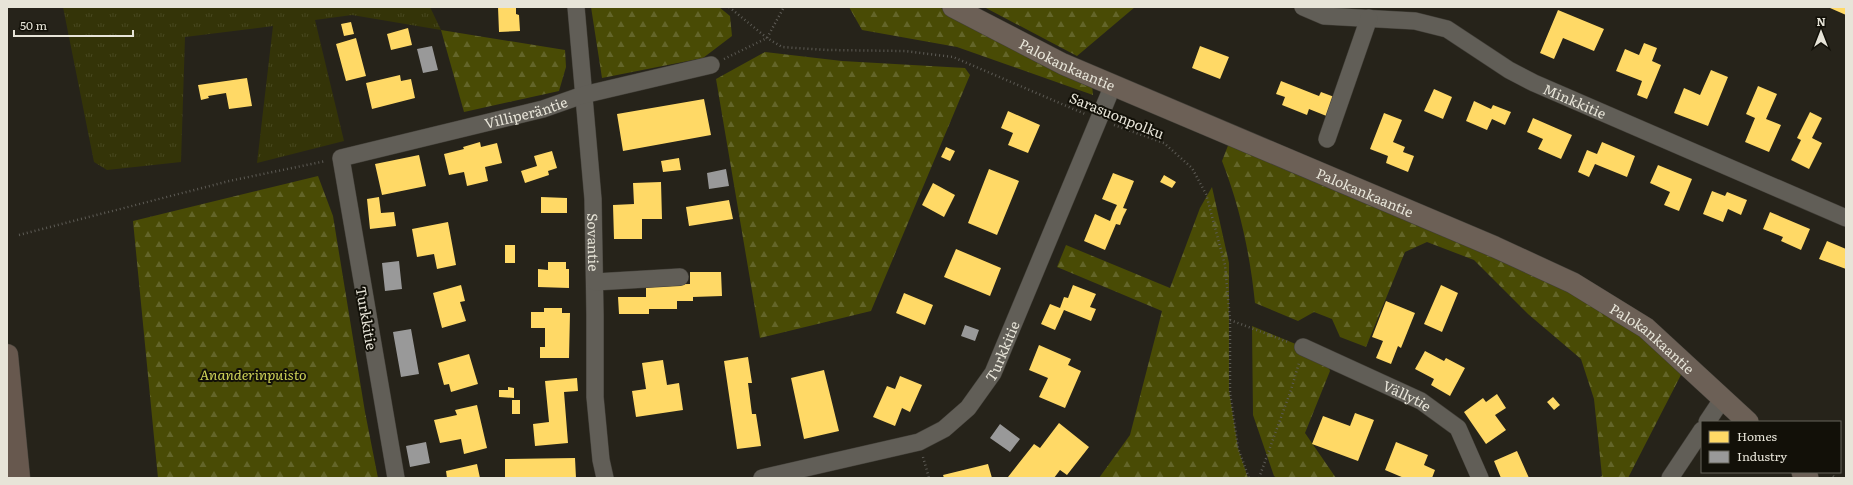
<svg xmlns="http://www.w3.org/2000/svg" width="1853" height="485" font-family="Literata,serif">
<style>
.grass{fill:url(#grass-tufts)}
.forest{fill:url(#forest-firs)}
.homes{fill:#ffd966}
.industry{fill:#999}
.lines{fill:none;stroke-linecap:round;stroke-linejoin:round}
.minor-casing{stroke:#423f38;stroke-width:18}
.major-casing{stroke:#423f38;stroke-width:22}
.highway-casing{stroke:#423f38;stroke-width:23}
.path{stroke:#5d5b55;stroke-width:2.5;stroke-dasharray:1 3;stroke-linecap:butt}
.minor{stroke:#615e57;stroke-width:17}
.major{stroke:#6c6056;stroke-width:21}
.highway{stroke:#67584e;stroke-width:22}
.labels{text-anchor:middle;dominant-baseline:central;stroke-width:4;stroke-linejoin:round;paint-order:stroke}
.street-label{font-size:14px;fill:#e7e4d8;stroke:#121008}
.park-label{font-size:14px;font-style:italic;fill:#cdd157;stroke:#121008}
</style>
<defs>
<pattern id="grass-tufts" width="24" height="20" patternUnits="userSpaceOnUse"><rect width="24" height="20" fill="#343408"/><path d="M3 7l-1-3M5 7V3M7 7l1-3M15 17l-1-3M17 17v-4M19 17l1-3" fill="none" stroke="#484820"/></pattern>
<pattern id="forest-firs" width="22" height="20" patternUnits="userSpaceOnUse"><rect width="22" height="20" fill="#494b05"/><path d="M5 1l3.5 6h-7zM16 11l3.5 6h-7z" fill="#636529"/></pattern>
</defs>
<rect width="100%" height="100%" fill="#26231a"/>
<!-- grass -->
<path class="grass" d="M63 7H430L441 30 352 15 315 20 344 141 257 163 273 26 185 37 181 162 107 170 94 162Z"/>
<!-- forest -->
<path class="forest" d="M591 7H719L730 16 732 36 703 58 602 78Z
M849 7H939L982 31 1092 85 1093 95 957 47 862 30Z
M984 7H1135L1077 56Z
M441 30 565 50 566 67 559 91 464 112Z
M765 52 842 61 965 68 970 75 871 311 760 338 716 79Z
M1229 143 1573 288 1644 332 1684 369 1628 478H1598L1602 476 1594 399 1581 359 1528 314 1474 260 1427 242 1405 252 1366 347 1340 337 1332 319 1314 312 1298 321 1255 303C1250 254 1240 207 1222 161Z
M318 176 333 216 365 412 378 478H158L133 221Z
M1212 187 1229 263V390L1238 448 1248 478H1099L1130 435 1162 311 1057 267 1066 245 1170 288 1200 208Z
M1252 326 1325 356 1330 371 1305 433 1336 478H1277L1274 476 1253 415Z"/>
<!-- homes -->
<path class="homes" d="M498 7H516V14L519 15 520 31 499 32Z
M1830 7H1846V15L1830 8Z
M1558 10 1604 29 1594 51 1563 38 1554 59 1540 53Z
M351 22 354 34 344 36 341 24Z
M408 28 412 45 391 50 387 34Z
M356 38 366 76 346 81 336 44Z
M1644 43 1657 48 1652 61 1661 65 1647 99 1637 95 1642 81 1616 71 1625 49 1639 55Z
M1200 46 1229 57 1220 79 1192 68Z
M1711 70 1728 77 1708 126 1674 113 1684 88 1700 95Z
M400 75 401 81 411 79 415 98 372 109 366 83Z
M247 78 252 106 229 109 226 93 208 96 209 98 201 100 198 85Z
M1281 81 1319 96 1321 92 1337 98 1329 117 1309 109 1307 115 1282 105 1285 97 1276 94Z
M1758 86 1777 94 1766 119 1781 125 1769 152 1745 142 1755 118 1746 114Z
M1434 89 1452 97 1443 119 1424 111Z
M704 99 711 135 623 151 617 114Z
M1474 101 1491 109 1493 105 1511 112 1505 125 1492 119 1487 130 1466 121Z
M1008 111 1040 125 1028 153 1008 145 1013 133 1001 128Z
M1810 112 1822 118 1812 138 1822 143 1809 169 1791 160 1801 140 1797 138Z
M1384 113 1402 120 1393 142 1405 147 1403 152 1414 156 1408 172 1386 163 1388 156 1370 149Z
M1533 118 1572 135 1561 159 1538 149 1543 139 1527 132Z
M480 142 481 147 497 143 502 163 485 167 488 181 467 186 464 172 449 175 444 154 464 149 463 147Z
M1602 142 1635 156 1627 177 1595 164 1589 177 1578 172 1587 150 1597 154Z
M946 147 955 151 950 161 941 157Z
M552 151 557 168 548 171 549 175 525 183 521 171 537 166 534 156Z
M419 155 426 186 382 195 375 164Z
M679 158 681 170 663 172 661 161Z
M1658 165 1692 179 1679 211 1664 205 1670 192 1650 183Z
M989 169 1019 181 997 235 968 223Z
M1113 173 1134 181 1123 208 1127 209 1123 217 1120 225 1116 224 1105 250 1084 241 1095 214 1110 221 1113 213 1117 205 1102 199Z
M1164 175 1176 182 1172 188 1160 182Z
M661 182 662 219H642V239H614L613 205 634 204 633 183Z
M933 183 955 195 944 217 922 205Z
M1712 191 1725 196 1727 192 1747 200 1741 215 1728 209 1723 222 1703 214Z
M379 197 381 213 394 212 396 226 370 229 367 199Z
M541 197 567 198V213H541Z
M729 200 733 219 689 226 686 207Z
M1770 212 1810 229 1801 250 1781 241 1783 237 1763 229Z
M448 222 456 265 437 269 434 254 417 257 412 229Z
M1827 241 1846 249V269L1819 259Z
M505 245H515V263H505Z
M956 249 1001 268 990 296 944 277Z
M548 262H566V269H569V288L538 287V269L548 270Z
M690 272H721L722 296 693 297V301H677V309H649V314H619L618 297H646V285L690 284Z
M461 285 465 301 460 302 466 321 442 328 433 293Z
M1073 285 1096 294 1090 307 1096 309 1091 321 1064 310 1055 330 1041 324 1050 304 1060 308 1064 297 1068 298Z
M1441 285 1458 293 1442 332 1424 324Z
M904 293 933 305 925 325 896 313Z
M1386 301 1415 313 1401 348 1398 346 1391 364 1376 358 1383 341 1372 337Z
M544 308H562V313H570L569 358H540V347H545V328H531V312H544Z
M1039 345 1071 359 1068 365 1081 371 1065 408 1039 397 1048 378 1029 370Z
M1425 351 1444 361 1446 358 1465 368 1450 396 1431 385 1434 379 1415 369Z
M469 354 478 384 451 392 449 384 444 385 438 363Z
M748 357 752 383H748L752 414H756L761 446 737 449 724 361Z
M663 360 667 385 679 383 683 410 636 417 632 391 646 389 642 363Z
M824 370 839 431 804 439 791 378Z
M900 376 922 385 910 412 902 408 895 426 873 417 887 386 895 389Z
M577 378 578 391 564 392 568 443 535 446 533 424 549 422 545 381Z
M508 387 514 388V398L499 397V390H508Z
M1497 394 1506 408 1495 415 1506 430 1486 444 1464 412 1483 398 1486 402Z
M1553 397 1560 405 1554 410 1547 402Z
M512 400H520V414H512Z
M477 405 487 448 464 454 461 439 440 443 434 420 457 415 455 410Z
M1355 413 1374 420 1358 461 1312 444 1323 416 1350 426Z
M1059 423 1089 447 1067 475 1060 470 1054 478 1008 477 1034 444 1040 448Z
M1396 442 1428 455 1424 465 1435 470 1432 478H1404L1385 470Z
M1517 451 1529 478H1501L1494 461Z
M575 458 576 478H505V459Z
M477 464 480 478H447L446 471Z
M988 464 992 478H944L943 475Z"/>
<!-- industry -->
<path class="industry" d="M432 46 438 70 423 73 417 49Z
M726 169 729 186 709 189 707 173Z
M399 261 402 289 385 291 382 263Z
M965 325 979 330 975 341 961 336Z
M411 329 419 374 401 377 393 332Z
M1000 424 1020 439 1010 452 990 438Z
M426 442 430 463 410 467 406 446Z"/>
<g class="lines">
<!-- minor casing -->
<g class="minor-casing">
<g id="minor">
<path id="s1" d="M576 7 593 199 595 315V397L601 460 605 478"/>
<path id="s2" d="M1303 7 1324 16 1415 21 1447 29 1509 70 1534 83 1846 218"/>
<path d="M1327 139 1369 18"/>
<path d="M595 282 680 277"/>
<path id="s3" d="M1303 347 1421 401 1458 428 1480 478"/>
<path d="M1707 422 1723 398"/>
<path id="s4" d="M396 478 341 158 543 109 583 95 711 65"/>
<path id="s5" d="M762 478 919 442 944 429 968 408 993 373 1113 85"/>
<path d="M1670 478 1702 430"/>
</g>
</g>
<!-- major casing -->
<g class="major-casing">
<g id="major">
<path id="s6" d="M953 7 1063 64 1495 247 1573 283 1646 328 1748 422"/>
<path d="M1802 472 1808 478"/>
</g>
</g>
<!-- highway casing -->
<g class="highway-casing">
<path id="highway" d="M7 355 19 478"/>
</g>
<!-- path -->
<path class="path" d="M729 7 767 38 782 47 827 50 905 51 953 57 1085 114
M724 59 767 38 784 7
M1114 125 1164 143 1192 168 1206 194 1225 265 1230 320V393L1238 448 1249 478
M19 235 229 181 326 161
M1230 320 1288 342
M923 457 929 478
M1833 476 1835 478
M1259 478 1291 390 1299 363"/>
<!-- minor -->
<use href="#minor" class="minor"/>
<!-- major -->
<use href="#major" class="major"/>
<!-- highway -->
<use href="#highway" class="highway"/>
</g>
<g class="labels">
<!-- street labels -->
<g class="street-label">
<text stroke="none"><textPath href="#s6" startOffset="128">Palokankaantie</textPath></text>
<text stroke="none"><textPath href="#s2" startOffset="294">Minkkitie</textPath></text>
<text stroke="none"><textPath href="#s4" startOffset="515">Villiperäntie</textPath></text>
<text transform="translate(1117 115) rotate(22)">Sarasuonpolku</text>
<text stroke="none"><textPath href="#s6" startOffset="452">Palokankaantie</textPath></text>
<text stroke="none"><textPath href="#s1" startOffset="236">Sovantie</textPath></text>
<text transform="translate(367 318) rotate(80)">Turkkitie</text>
<text stroke="none"><textPath href="#s6" startOffset="776">Palokankaantie</textPath></text>
<text stroke="none"><textPath href="#s5" startOffset="288">Turkkitie</textPath></text>
<text stroke="none"><textPath href="#s3" startOffset="115">Vällytie</textPath></text>
</g>
<!-- park labels -->
<g class="park-label">
<text x="253" y="374">Ananderinpuisto</text>
</g>
</g>
<!-- border -->
<rect width="1853" height="485" fill="none" stroke="#e7e4d8" stroke-width="16"/>
<!-- legend -->
<rect x="1701" y="421" width="140" height="52" fill="#121008" stroke="#67655b"/>
<rect x="1709" y="431" width="20" height="12" fill="#ffd966" stroke="#67655b"/>
<text x="1737" y="441" font-size="12" fill="#e7e4d8">Homes</text>
<rect x="1709" y="451" width="20" height="12" fill="#999999" stroke="#67655b"/>
<text x="1737" y="461" font-size="12" fill="#e7e4d8">Industry</text>
<!-- north arrow -->
<g transform="translate(1821 32)" stroke="#121008" stroke-width="3" paint-order="stroke">
<path d="M0-3L7 15L0 10L-7 15Z" fill="#e7e4d8"/>
<text y="-6" font-size="11" font-weight="bold" text-anchor="middle" fill="#e7e4d8">N</text>
</g>
<!-- scale -->
<path d="M14 30v6h119v-6" fill="none" stroke="#e7e4d8" stroke-width="2"/>
<text x="20" y="30" font-size="12" fill="#e7e4d8" stroke="#121008" stroke-width="3" paint-order="stroke">50 m</text>
</svg>
